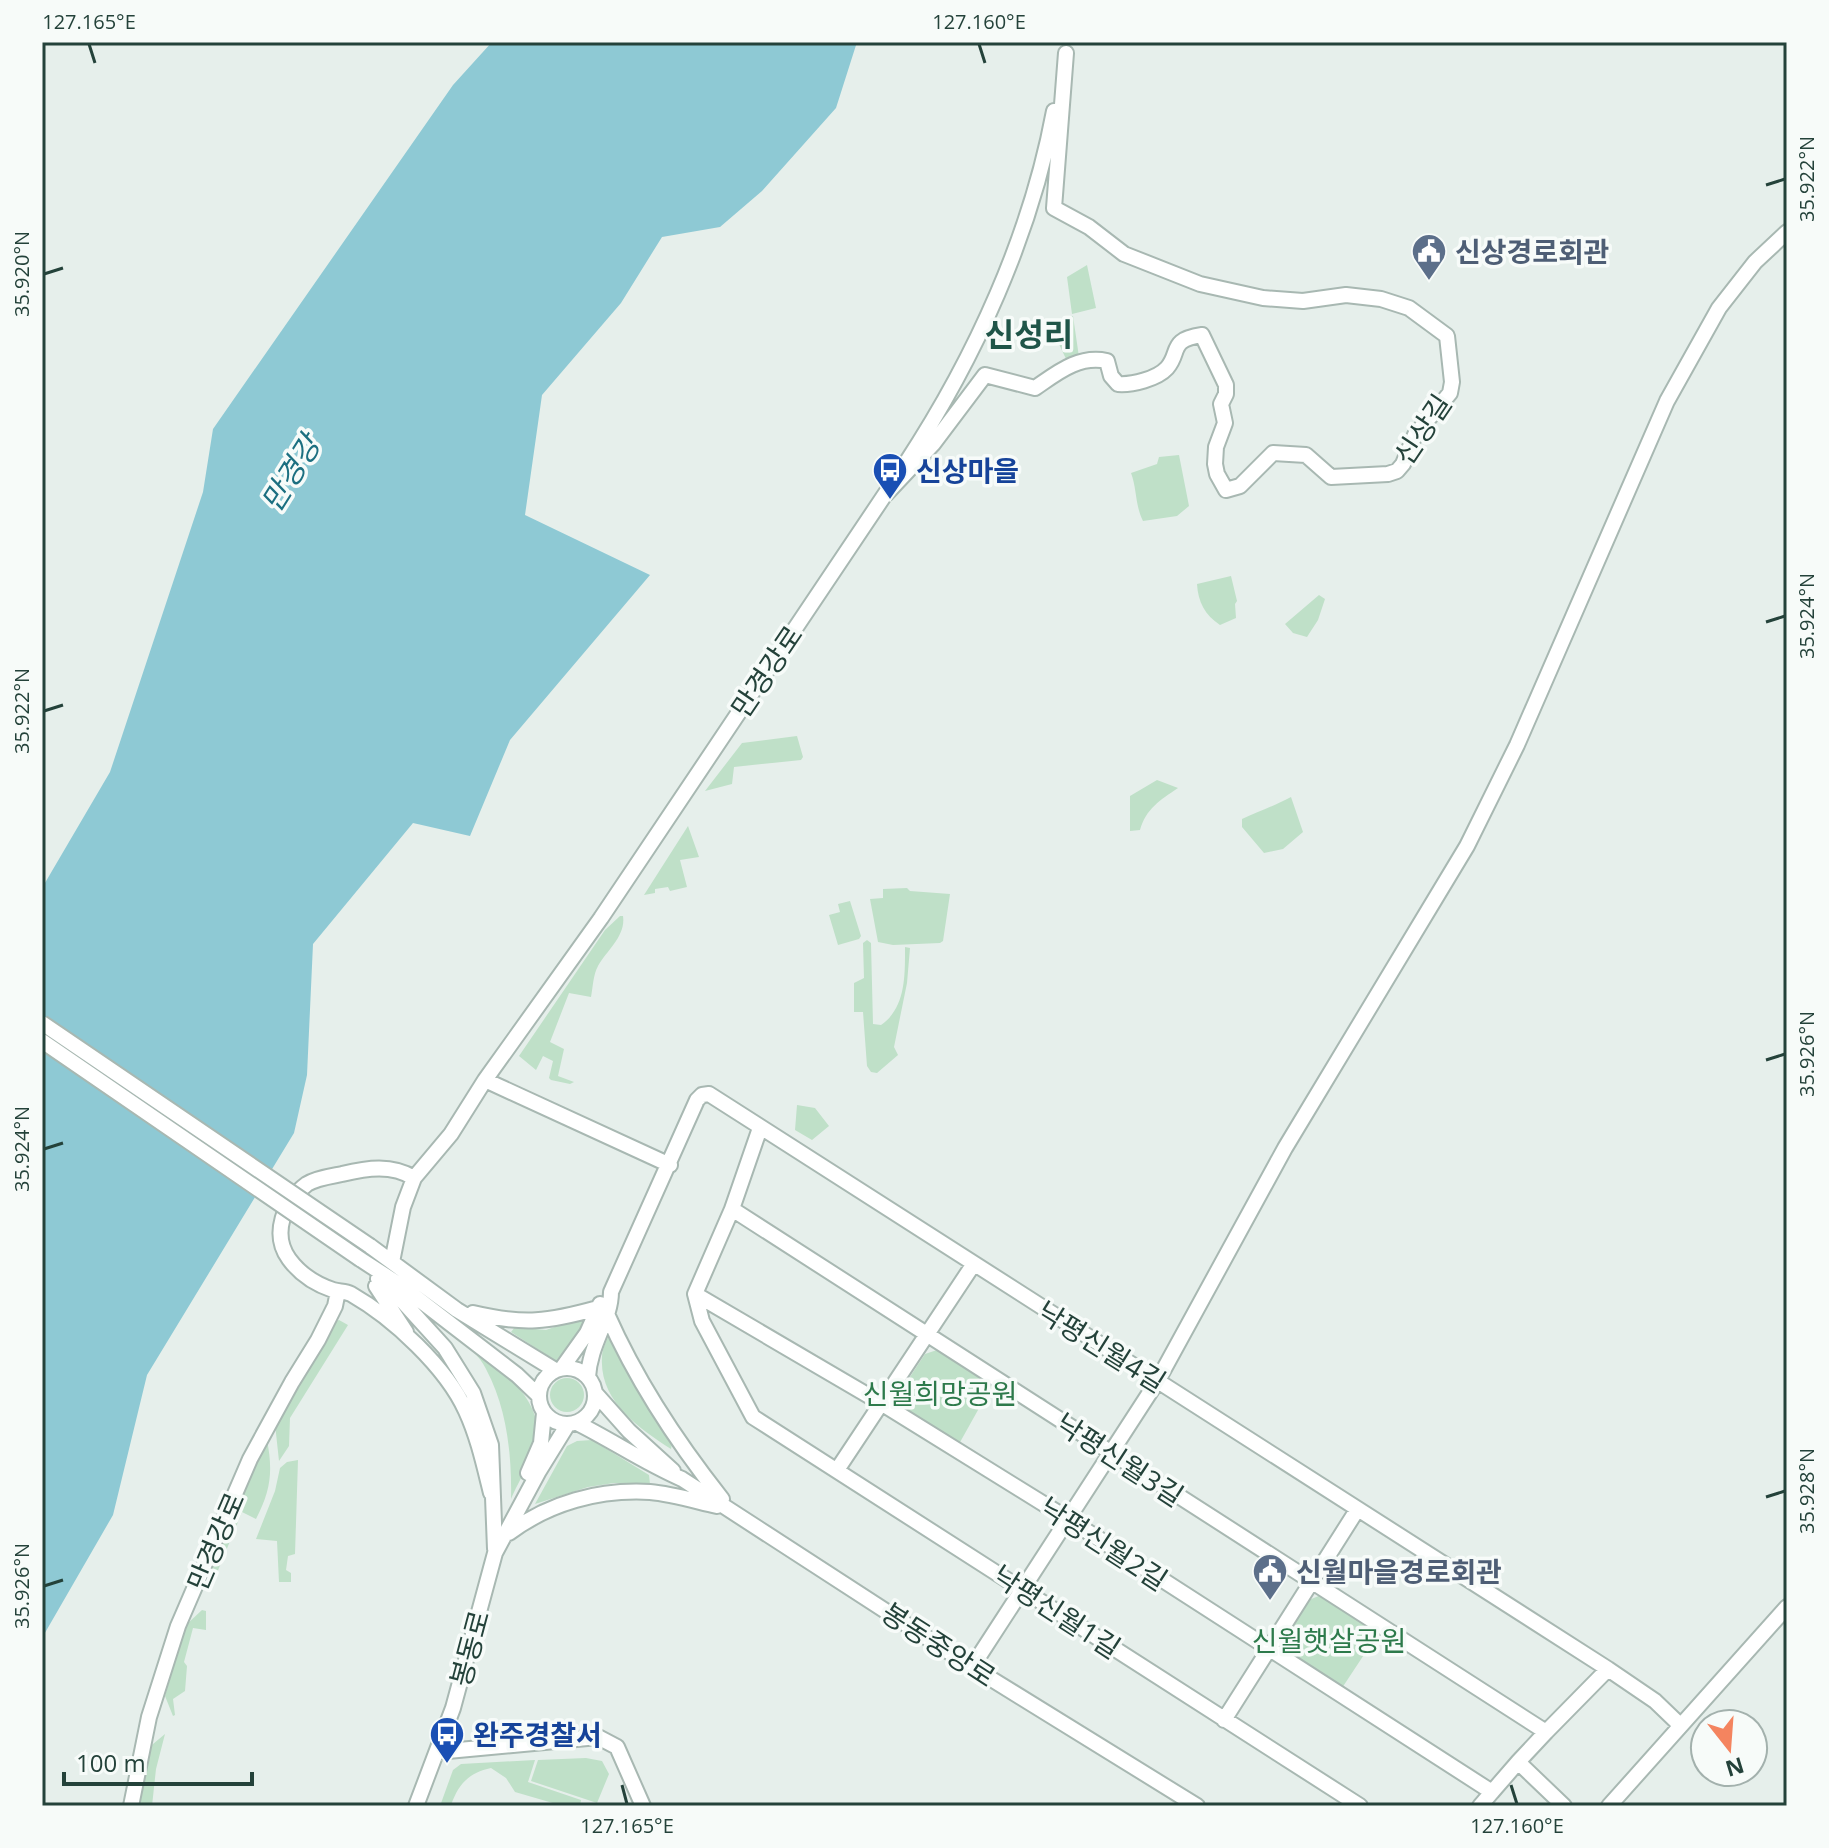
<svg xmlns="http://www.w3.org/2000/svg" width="1829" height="1848" font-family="'Open Sans','Noto Sans KR',sans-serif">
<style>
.green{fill:#bfe0c8}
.water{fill:#8ec9d4}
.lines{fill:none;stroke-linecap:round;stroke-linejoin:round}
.minor-casing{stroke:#a8b8b2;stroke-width:18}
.minor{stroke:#fff;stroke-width:14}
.minor-bridge-casing{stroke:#a8b8b2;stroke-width:18;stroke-linecap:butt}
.minor-bridge{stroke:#fff;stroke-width:14}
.ticks{fill:none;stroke:#24423a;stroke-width:3}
.labels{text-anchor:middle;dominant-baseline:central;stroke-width:7;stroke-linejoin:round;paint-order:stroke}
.service-label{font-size:28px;font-weight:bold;fill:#4e5e75;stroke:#f7fbf9;text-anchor:start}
.street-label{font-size:28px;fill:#24423a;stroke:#f7fbf9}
.transit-label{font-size:28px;font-weight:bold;fill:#164399;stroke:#f7fbf9;text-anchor:start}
.park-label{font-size:28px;fill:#2d7a4b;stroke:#f7fbf9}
.water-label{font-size:30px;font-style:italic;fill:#1c6f80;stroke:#f7fbf9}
.quarter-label{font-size:32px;font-weight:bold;fill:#1f5548;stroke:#f7fbf9}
.neatline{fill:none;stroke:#24423a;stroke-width:3}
.ticks-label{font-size:20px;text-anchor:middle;fill:#24423a}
</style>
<rect width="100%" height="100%" fill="#e6efeb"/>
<!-- green -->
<path class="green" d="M1087 265 1096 308 1072 314 1067 277Z
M1073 316 1079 357 1067 361 1058 342 1054 321Z
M1179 455 1189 506 1177 516 1143 521C1135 505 1137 489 1131 473L1157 464 1159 457Z
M1231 576 1237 601 1235 604 1236 618 1220 625C1205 615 1198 602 1197 584Z
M1319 595 1325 599 1318 620 1307 637 1293 633 1285 624Z
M797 736 803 757 801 760 734 767 732 784 705 791 742 743Z
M1157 780 1178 788C1160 800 1146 809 1140 830L1130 831V796Z
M1291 797 1303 832 1283 849 1264 853 1242 827V819C1259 811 1274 806 1291 797Z
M688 826 699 857 680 860 687 887 670 891 668 887 655 889V893L644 895Z
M907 888 910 891 950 894 943 941 940 943 893 945 878 942 870 899 883 898V889Z
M850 901 861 936 859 939 838 945 829 915 840 912 838 904Z
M620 916H623C626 936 607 950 598 966 593 975 593 987 591 997L569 993 550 1042 564 1049 558 1076 574 1082 570 1084 551 1080 549 1078 553 1061 543 1056 536 1070 519 1056 605 930Z
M867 940 871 943 873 1024 881 1025C906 1008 905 975 905 947L910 948 907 983 894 1047 898 1055 877 1073 871 1072 867 1066 863 1012H854V983L864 978 863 943Z
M797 1105 815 1108 829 1126 812 1140 795 1130Z
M580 1318 586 1319V1325L556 1361 511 1332 515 1327 546 1330Z
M339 1320 348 1325 290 1418 289 1446 279 1461 275 1424 333 1322Z
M610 1333 633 1383 672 1444 671 1449C639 1428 599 1401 602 1357 602 1349 607 1340 610 1333Z
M456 1335C486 1357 541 1393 537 1435 535 1456 519 1480 511 1499 512 1456 507 1408 486 1369 480 1356 466 1345 456 1335Z
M937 1350 992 1385 959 1444 900 1408 898 1395 925 1354Z
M550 1395a17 17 0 1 1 34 0a17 17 0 1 1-34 0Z
M267 1440C273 1471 271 1490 256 1519L242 1512 212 1585 206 1577 237 1497Z
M592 1440 649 1475 650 1484 614 1483 588 1487 535 1504 567 1446 577 1441Z
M298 1460 295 1554 288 1556 286 1570 291 1573V1582H279L277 1541 256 1539 275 1491 280 1468 287 1462Z
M1321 1595 1379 1632 1342 1688 1286 1651 1283 1642 1309 1600Z
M202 1610 206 1611V1630L193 1628 184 1662 187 1666 185 1691 173 1699 175 1715 173 1716 165 1696 174 1665 186 1625Z
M165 1734 156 1769 152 1806H136L147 1749Z
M586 1758 602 1761 609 1774 597 1803 531 1781 538 1760Z
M535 1760 528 1782 581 1800 580 1806H563L515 1792 506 1778 491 1768C469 1773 459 1783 451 1805L440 1806 453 1770 461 1764Z"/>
<!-- water -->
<path class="water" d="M492 42H857L836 108 762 191 720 227 662 237 621 303 542 395 525 515 650 575 510 740 470 836 413 823 313 944 307 1075 294 1133 147 1375 113 1515 42 1638V888L110 772 203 492 213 429 453 85Z"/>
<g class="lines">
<!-- minor casing -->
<g class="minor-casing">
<path id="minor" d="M906 463C975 358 1031 235 1054 111
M886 494 933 444 985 375 1035 388C1057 373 1078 355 1107 361L1111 376 1118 384C1132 385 1157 379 1167 368 1181 352 1168 340 1202 335L1226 385V394L1221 404 1225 423 1216 447 1215 464 1217 474 1226 490 1240 486 1273 453 1306 455 1331 477 1388 474 1397 471 1403 464 1415 435 1450 393 1452 382 1447 336 1409 308 1381 299 1346 295 1303 301 1263 298 1200 284 1124 254 1089 227 1054 208 1066 53
M485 1080 670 1165
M414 1178C392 1164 367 1168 342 1174 332 1176 316 1178 307 1184 284 1201 271 1234 289 1259 300 1274 315 1284 333 1290 339 1292 345 1291 351 1294 393 1318 446 1367 466 1411 478 1437 484 1465 491 1493
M732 1209 760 1128
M370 1246 457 1310 555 1370
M360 1259 400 1285 517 1375 538 1395
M392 1262 403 1207 414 1178 451 1134 485 1080 601 918 890 487
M378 1279 395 1293 445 1348 473 1393 491 1445 495 1549
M376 1286 406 1332
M695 1294 732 1209 1546 1732 1518 1762 1564 1806
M695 1294 881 1403 1068 1519 1492 1792 1480 1806
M695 1294 702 1321 753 1417 1360 1806
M473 1313C524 1325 548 1322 598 1308
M607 1314C637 1382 676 1441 722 1499
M539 1396a28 28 0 1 1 56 0a28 28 0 1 1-56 0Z
M562 1368 587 1333 600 1304
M588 1377C590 1343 611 1320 611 1292L697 1100 702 1095 709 1094 1608 1669 1655 1701 1680 1725
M596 1394 629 1431 673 1471
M577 1423C613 1441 645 1463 682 1479L972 1667 1197 1806
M837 1470 973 1265
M528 1473 541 1443 544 1413
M509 1533C549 1503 599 1489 650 1492 672 1494 695 1501 717 1506
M972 1667 1158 1380 1285 1148 1467 846 1517 745 1667 401 1719 308 1755 262 1787 232
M1224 1720 1357 1510
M1546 1732 1608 1669
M437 1752 598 1737 617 1747 643 1806
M1492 1792 1518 1762
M131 1806 149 1717 178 1626 250 1459 292 1382 318 1340 335 1306 338 1291
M416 1806 453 1708 495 1553 539 1471 568 1424
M1609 1806 1787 1607"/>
</g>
<!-- minor -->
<use href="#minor" class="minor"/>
<!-- minor-bridge casing -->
<g class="minor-bridge-casing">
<path id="minor-bridge" d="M42 1023 370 1246
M42 1041 360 1259"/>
</g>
<!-- minor-bridge -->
<use href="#minor-bridge" class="minor-bridge"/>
</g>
<!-- ticks -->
<path class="ticks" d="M89 44 95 63M979 44 985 63M1766 185 1785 179M44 274 63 268M1766 622 1785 616M44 711 63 705M1766 1060 1785 1054M44 1149 63 1143M1766 1497 1785 1491M44 1586 63 1580M622 1785 627 1804M1511 1785 1517 1804"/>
<!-- icons -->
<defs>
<g id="civic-pin" transform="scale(1.8)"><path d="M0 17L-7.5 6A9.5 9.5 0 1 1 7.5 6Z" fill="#5c6f8a" stroke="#f7fbf9"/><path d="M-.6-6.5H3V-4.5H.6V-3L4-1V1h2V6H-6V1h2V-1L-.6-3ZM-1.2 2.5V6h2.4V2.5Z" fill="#fff"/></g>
<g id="bus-pin" transform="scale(1.8)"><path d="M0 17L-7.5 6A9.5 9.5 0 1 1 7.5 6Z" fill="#1a4fb4" stroke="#f7fbf9"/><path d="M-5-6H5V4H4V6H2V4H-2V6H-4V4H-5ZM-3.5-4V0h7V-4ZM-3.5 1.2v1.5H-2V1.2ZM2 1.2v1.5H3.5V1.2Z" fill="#fff"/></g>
</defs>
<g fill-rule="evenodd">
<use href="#civic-pin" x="1429" y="251"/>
<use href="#bus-pin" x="890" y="470"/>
<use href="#civic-pin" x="1270" y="1571"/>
<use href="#bus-pin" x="447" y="1734"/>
</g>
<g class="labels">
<!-- service labels -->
<g class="service-label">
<text x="1455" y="251">신상경로회관</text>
<text x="1296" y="1571">신월마을경로회관</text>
</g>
<!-- street labels -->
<g class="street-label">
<text transform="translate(1422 429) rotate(-56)">신상길</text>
<text transform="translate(766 671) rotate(-56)">만경강로</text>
<text transform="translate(1102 1346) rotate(32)">낙평신월4길</text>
<text transform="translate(1120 1459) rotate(33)">낙평신월3길</text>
<text transform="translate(215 1541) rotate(-67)">만경강로</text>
<text transform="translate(1104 1543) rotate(33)">낙평신월2길</text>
<text transform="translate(1057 1611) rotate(33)">낙평신월1길</text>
<text transform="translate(939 1644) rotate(33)">봉동중앙로</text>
<text transform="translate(469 1648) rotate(-75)">봉동로</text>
</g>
<!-- transit labels -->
<g class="transit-label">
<text x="916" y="470">신상마을</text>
<text x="473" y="1734">완주경찰서</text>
</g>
<!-- park labels -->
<g class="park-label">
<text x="940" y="1393">신월희망공원</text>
<text x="1329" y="1640">신월햇살공원</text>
</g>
<!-- water labels -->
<g class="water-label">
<text transform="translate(290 473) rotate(-58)">만경강</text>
</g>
<!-- quarter labels -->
<g class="quarter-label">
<text x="1029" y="333">신성리</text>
</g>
</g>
<!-- border -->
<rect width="1829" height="1848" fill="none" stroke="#f7fbf9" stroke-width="88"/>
<!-- north arrow -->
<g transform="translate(1729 1748) rotate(163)"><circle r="38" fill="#f7fbf9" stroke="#a3b1ad" stroke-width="2"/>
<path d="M0-6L14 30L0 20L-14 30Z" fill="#f4845f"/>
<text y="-12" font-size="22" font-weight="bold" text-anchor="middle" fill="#24423a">N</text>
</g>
<!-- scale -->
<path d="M64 1772v12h188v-12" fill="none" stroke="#24423a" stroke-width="4"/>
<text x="76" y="1772" font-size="24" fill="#24423a" stroke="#f7fbf9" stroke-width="6" paint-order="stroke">100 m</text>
<rect x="44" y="44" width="1741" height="1760" class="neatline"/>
<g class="ticks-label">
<text x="89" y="29">127.165°E</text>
<text x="979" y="29">127.160°E</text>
<text transform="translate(1807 179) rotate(-90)" y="7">35.922°N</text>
<text transform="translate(22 274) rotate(-90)" y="7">35.920°N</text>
<text transform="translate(1807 616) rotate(-90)" y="7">35.924°N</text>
<text transform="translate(22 711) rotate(-90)" y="7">35.922°N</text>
<text transform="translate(1807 1054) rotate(-90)" y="7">35.926°N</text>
<text transform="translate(22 1149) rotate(-90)" y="7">35.924°N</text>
<text transform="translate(1807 1491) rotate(-90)" y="7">35.928°N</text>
<text transform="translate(22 1586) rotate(-90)" y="7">35.926°N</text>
<text x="627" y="1833">127.165°E</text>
<text x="1517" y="1833">127.160°E</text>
</g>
</svg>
